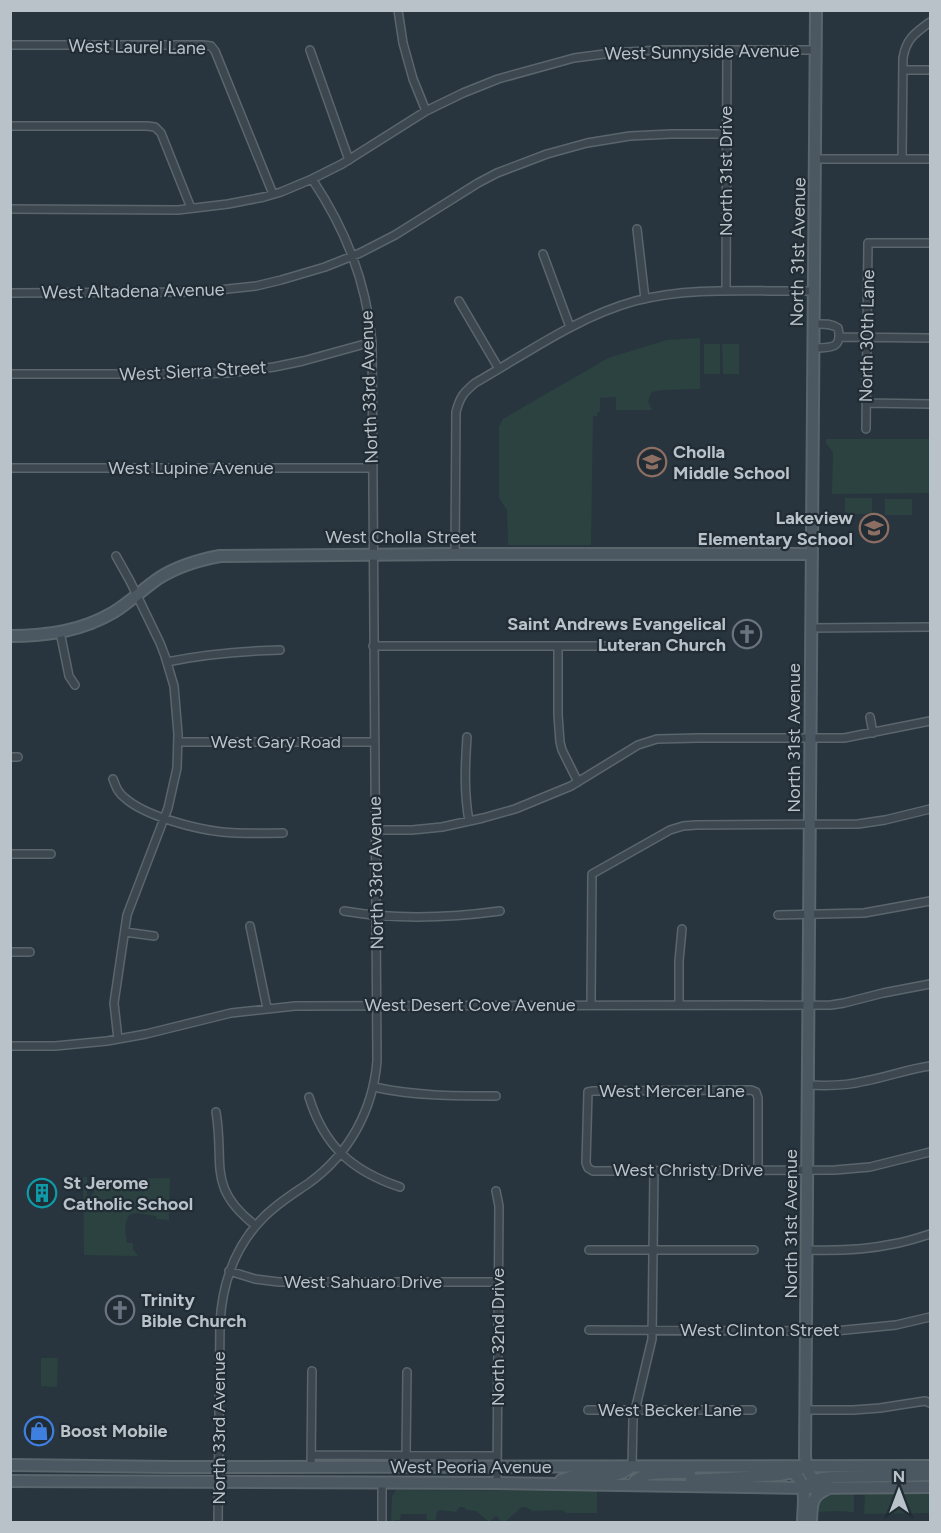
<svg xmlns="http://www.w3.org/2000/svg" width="941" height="1533" font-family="Figtree,sans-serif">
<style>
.green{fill:#2b4240}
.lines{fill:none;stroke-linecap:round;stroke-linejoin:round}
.street-casing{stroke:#5a656c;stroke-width:10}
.secondary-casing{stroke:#5a656c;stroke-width:14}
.street{stroke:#3c474f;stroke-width:7}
.secondary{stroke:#4b5761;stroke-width:10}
.labels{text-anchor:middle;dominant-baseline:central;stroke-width:4.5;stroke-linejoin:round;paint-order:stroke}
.street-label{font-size:18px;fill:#b9c2c9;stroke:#212c34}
.poi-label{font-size:18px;font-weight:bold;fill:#b9c2c9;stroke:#212c34;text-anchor:start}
</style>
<rect width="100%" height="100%" fill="#28353f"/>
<!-- green -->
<path class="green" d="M700 338V389L662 390 652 392 648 401 652 410H616V397L600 398V411L597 413V416H593L591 545H508L507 510 499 498V427L503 419 608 358 667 340Z
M704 344H720V374H704Z
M722 344H739V374H723Z
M826 439H930V493L832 494 833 452 826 443Z
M845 498H872V514H845Z
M885 499H912V515H885Z
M83 1177H87V1198L90 1199 97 1185 107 1179 170 1178 169 1220 157 1219 156 1216 136 1213 129 1215C124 1224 125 1233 127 1243H133V1249L138 1256 84 1255Z
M41 1358H58L57 1387 41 1386Z
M396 1490 597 1491V1513H567L563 1510 532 1511 526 1507H522L506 1521H501L496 1516 489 1522 476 1511 466 1510 464 1507H460L456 1512 439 1510 436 1514V1520H427L426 1514H401L400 1520H395V1522H391L392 1496Z
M827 1494 854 1495V1512L834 1511 815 1512 816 1504Z
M870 1494H930V1509L929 1510V1513L864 1514 865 1495Z"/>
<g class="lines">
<!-- street casing -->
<g class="street-casing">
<path id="street" d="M398 10 403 43 413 79 426 111
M10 45H203L211 46 215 51 273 194
M310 50 349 160
M903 70H930
M10 126H147L155 127 161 133 191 208
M815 159H930
M902 159 903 58C906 39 915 33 930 22
M10 209 178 210 228 204 264 197 281 192 312 179 342 164 426 111 463 93 498 79 574 58 612 53 660 50H816
M637 229 645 299
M543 254 570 327
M726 291 727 50
M10 293 200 292 256 286 281 280 325 267 360 253 395 235 478 183 497 173 547 154 587 143 630 136 671 134H726
M459 301 499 369
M840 337 930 338
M813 348C830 348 843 349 838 328 831 323 822 324 813 324
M10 374H192L228 373 274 367 303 361 372 342
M866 403 930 404
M866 429 868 243H930
M10 468H372
M455 554 456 412C460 397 463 393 475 383 526 354 577 317 635 301 692 286 754 292 813 291
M116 556 130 581 160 643 165 656 174 686 178 734 177 768 168 808 127 915 114 1003 118 1039
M811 628 930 627
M60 632 69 676 75 685
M373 646H640
M558 646V715L560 742 562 750 578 782
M167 662C205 654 242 651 280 650
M870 717 873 733
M467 737C465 766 464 793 469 821
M178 742H374
M10 757H18
M113 779C116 787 118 793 125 798 145 816 195 829 222 832 242 834 262 833 283 833
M375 830H412L442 827 483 818 515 809 571 786 638 745 657 739 698 738H844L930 721
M10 854H51
M344 911C396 920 448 918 500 911
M778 915 864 913 930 901
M250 926 267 1008
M125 932 154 936
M10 952H30
M591 1005 592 874 670 830 683 826 696 825 858 824 885 820 930 809
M679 1005V961L682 929
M10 1046H55L107 1041 146 1034 231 1013 295 1006 831 1005 844 1003 883 993 930 984
M808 1085C827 1086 846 1086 865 1081 887 1077 908 1069 930 1066
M374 1087C414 1096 455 1096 496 1096
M309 1097C324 1146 352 1171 400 1187
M216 1112C225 1165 206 1187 256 1226
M758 1170V1098L756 1092 751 1090 593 1091 588 1092 586 1163 588 1168 593 1171 835 1170 870 1167 930 1152
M496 1191 499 1206 497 1483
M589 1250H754
M807 1250C836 1251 865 1250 893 1244 906 1242 918 1238 930 1234
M229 1271 255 1279 279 1282H499
M589 1330 835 1331 896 1325 930 1317
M588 1410H752
M806 1410H853L880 1408 925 1401 930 1403
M311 1455 497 1456
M406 1455 407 1372
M311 1466 312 1371
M632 1466 633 1419 652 1339 654 1170
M218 1522 220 1324C222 1284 234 1248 262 1219 276 1204 293 1194 309 1183 349 1154 373 1110 377 1061L372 342C366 281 346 230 312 179
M382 1522V1483"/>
</g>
<!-- secondary casing -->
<g class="secondary-casing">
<path id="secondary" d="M816 10 805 1456C806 1474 813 1483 830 1487
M10 636C47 636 82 631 114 612 130 602 143 589 159 578 178 566 198 560 220 556L455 554H811
M10 1465 172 1467 930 1466
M788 1471C810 1478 803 1504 803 1522
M561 1480C565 1479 570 1477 575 1476 597 1474 614 1482 632 1466
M691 1480 780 1475 793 1472 800 1469
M10 1481 497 1483 804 1488 930 1487
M811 1482 822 1478 835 1477 930 1475
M631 1485C645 1468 670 1475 690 1472
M811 1522C812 1505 810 1497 827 1489"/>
</g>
<!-- street -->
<use href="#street" class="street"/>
<!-- secondary -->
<use href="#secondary" class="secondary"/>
</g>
<!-- icons -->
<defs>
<g id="school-ring" transform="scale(1.5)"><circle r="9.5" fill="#212c34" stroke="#8d6e63" stroke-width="1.5"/><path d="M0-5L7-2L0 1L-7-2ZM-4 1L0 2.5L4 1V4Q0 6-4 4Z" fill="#8d6e63"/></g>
<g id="church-ring" transform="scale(1.5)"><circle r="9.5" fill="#212c34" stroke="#6b7280" stroke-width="1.5"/><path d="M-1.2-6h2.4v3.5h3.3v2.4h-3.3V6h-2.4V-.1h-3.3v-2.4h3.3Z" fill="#6b7280"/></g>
<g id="building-ring" transform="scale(1.5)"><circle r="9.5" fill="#212c34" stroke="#0f9aa8" stroke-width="1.5"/><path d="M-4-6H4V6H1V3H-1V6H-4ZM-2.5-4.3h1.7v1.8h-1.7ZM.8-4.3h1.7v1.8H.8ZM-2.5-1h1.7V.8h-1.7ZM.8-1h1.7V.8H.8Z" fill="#0f9aa8"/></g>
<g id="shop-ring" transform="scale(1.5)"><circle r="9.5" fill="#212c34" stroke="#3f7fe0" stroke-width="1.5"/><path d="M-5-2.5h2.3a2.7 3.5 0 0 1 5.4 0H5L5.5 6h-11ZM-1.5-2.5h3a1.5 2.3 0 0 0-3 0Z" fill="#3f7fe0"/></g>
</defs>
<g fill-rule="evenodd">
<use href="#school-ring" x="652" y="462"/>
<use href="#school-ring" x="874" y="528"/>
<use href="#church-ring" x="747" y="634"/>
<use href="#building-ring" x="42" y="1193"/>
<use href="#church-ring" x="120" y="1310"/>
<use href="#shop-ring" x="39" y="1431"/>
</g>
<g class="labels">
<!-- street labels -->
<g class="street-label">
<text transform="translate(137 47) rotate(1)">West Laurel Lane</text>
<text transform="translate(702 52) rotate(-1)">West Sunnyside Avenue</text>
<text transform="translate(726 171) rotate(-90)">North 31st Drive</text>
<text transform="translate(798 252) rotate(-89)">North 31st Avenue</text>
<text transform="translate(133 291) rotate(-1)">West Altadena Avenue</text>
<text transform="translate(867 336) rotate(-89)">North 30th Lane</text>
<text transform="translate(193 371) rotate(-3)">West Sierra Street</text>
<text transform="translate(369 387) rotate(-92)">North 33rd Avenue</text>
<text x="191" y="468">West Lupine Avenue</text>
<text x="401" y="537">West Cholla Street</text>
<text transform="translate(794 738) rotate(-90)">North 31st Avenue</text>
<text x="276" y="742">West Gary Road</text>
<text transform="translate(376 873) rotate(-91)">North 33rd Avenue</text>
<text x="470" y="1005">West Desert Cove Avenue</text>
<text x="672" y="1091">West Mercer Lane</text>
<text x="688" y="1170">West Christy Drive</text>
<text transform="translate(791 1224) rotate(-90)">North 31st Avenue</text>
<text x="363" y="1282">West Sahuaro Drive</text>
<text x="760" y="1330">West Clinton Street</text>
<text transform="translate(498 1337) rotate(-90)">North 32nd Drive</text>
<text x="670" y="1410">West Becker Lane</text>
<text transform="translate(219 1428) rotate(-90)">North 33rd Avenue</text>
<text x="471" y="1467">West Peoria Avenue</text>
</g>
<!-- poi labels -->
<g class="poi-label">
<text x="673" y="452">Cholla<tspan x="673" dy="21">Middle School</tspan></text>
<text x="853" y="518" text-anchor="end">Lakeview<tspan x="853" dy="21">Elementary School</tspan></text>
<text x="726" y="624" text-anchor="end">Saint Andrews Evangelical<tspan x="726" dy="21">Luteran Church</tspan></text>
<text x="63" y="1183">St Jerome<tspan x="63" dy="21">Catholic School</tspan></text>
<text x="141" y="1300">Trinity<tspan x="141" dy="21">Bible Church</tspan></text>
<text x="60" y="1431">Boost Mobile</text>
</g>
</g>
<!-- border -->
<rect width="941" height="1533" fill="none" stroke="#b9c2c9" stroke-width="24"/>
<!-- north arrow -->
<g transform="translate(899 1491)" stroke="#212c34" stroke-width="4.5" paint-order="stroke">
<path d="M0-4.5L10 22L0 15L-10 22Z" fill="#b9c2c9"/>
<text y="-9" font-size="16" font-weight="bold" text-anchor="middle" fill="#b9c2c9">N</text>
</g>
</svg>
